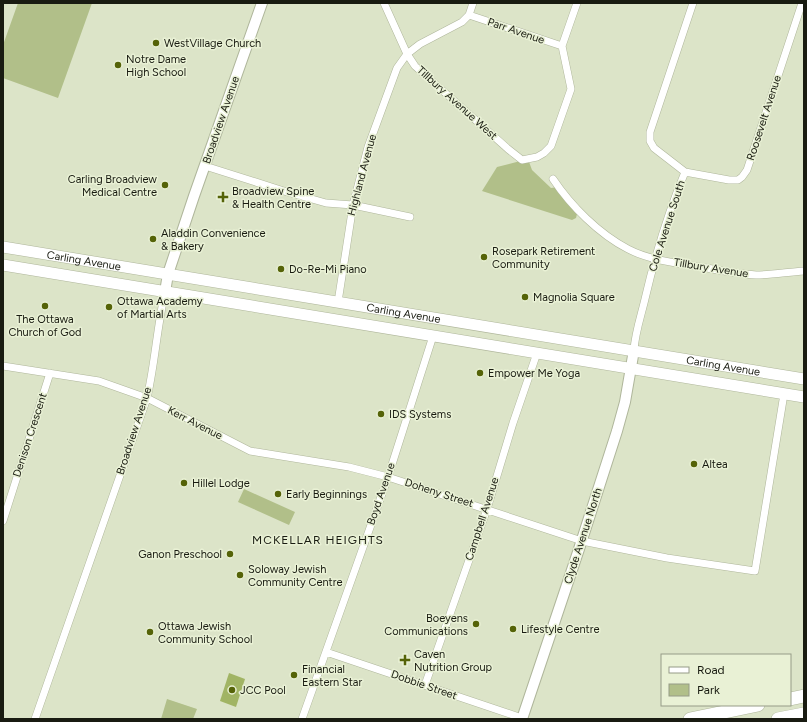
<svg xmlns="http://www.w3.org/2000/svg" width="807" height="722" font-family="Figtree,sans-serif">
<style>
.green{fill:#b1bf89}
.water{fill:#a1b464}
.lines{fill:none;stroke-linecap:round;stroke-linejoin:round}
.street-casing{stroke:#afb69b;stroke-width:8}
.secondary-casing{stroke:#afb69b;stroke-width:12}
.primary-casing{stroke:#afb69b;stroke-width:12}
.highway-casing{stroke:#afb69b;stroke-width:14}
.street{stroke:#fff;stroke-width:7}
.secondary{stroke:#fff;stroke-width:10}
.primary{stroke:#fff;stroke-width:11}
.highway{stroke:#fff;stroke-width:13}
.poi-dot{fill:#556308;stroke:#e9f1d5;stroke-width:1.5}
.labels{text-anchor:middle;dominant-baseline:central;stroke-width:3;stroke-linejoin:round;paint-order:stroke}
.street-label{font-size:11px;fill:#191b11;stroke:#e9f1d5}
.poi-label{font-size:11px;fill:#191b11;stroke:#e9f1d5;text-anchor:start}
.neighbourhood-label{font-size:12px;letter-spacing:1px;fill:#191b11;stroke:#e9f1d5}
</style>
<rect width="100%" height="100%" fill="#dce4c8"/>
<!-- green -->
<path class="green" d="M18 3H92L58 98 3 78V45Z
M528 159 532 170 551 188 558 187 578 210 576 218 572 220 482 191 497 167Z
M244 489 295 512 289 525 238 502Z
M167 699 197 709 193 719H161Z"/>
<!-- water -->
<path class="water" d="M229 673 245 679 236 707 220 701Z"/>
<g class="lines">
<!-- street casing -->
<g class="street-casing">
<path id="street" d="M384 3 407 54 415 66 508 149 522 160 537 157 544 153 551 146 571 89 562 46 577 3
M693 3 650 132V141L654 148 685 172 729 180H738L742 177 747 170 802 3
M469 15 562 46
M205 166 287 192 326 203 353 205 410 217
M553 179C571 206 599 234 628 249 651 261 682 264 707 268 723 271 739 274 756 275 772 275 788 272 804 271
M338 302 353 205 368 147 397 68 407 54 420 44 462 22 469 15 473 3
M634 350C635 333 641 316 645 299 655 256 668 213 685 172
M3 366 99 381 147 398 250 451 349 467 388 477 582 541 667 558 755 571 784 394
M3 521 50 373
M326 652 522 718
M425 685 487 509 513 423 537 353
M35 719 147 398C155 363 157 327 165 292
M302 719 388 477 433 336"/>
</g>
<!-- secondary casing -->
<g class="secondary-casing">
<path id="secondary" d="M165 292 168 274 194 196 262 3
M522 719 579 549 617 431 625 402 634 350"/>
</g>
<!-- primary casing -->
<g class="primary-casing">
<g id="primary">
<path id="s1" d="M3 247 804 379"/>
<path d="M3 265 804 397"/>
</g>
</g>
<!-- highway casing -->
<g class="highway-casing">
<path id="highway" d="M790 699 804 696
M690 719 758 705
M778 719 804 714"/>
</g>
<!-- street -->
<use href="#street" class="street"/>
<!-- secondary -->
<use href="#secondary" class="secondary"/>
<!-- primary -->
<use href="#primary" class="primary"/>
<!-- highway -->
<use href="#highway" class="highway"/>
</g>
<!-- markers -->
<g class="poi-dot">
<circle cx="156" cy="43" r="4"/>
<circle cx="118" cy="65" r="4"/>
<circle cx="165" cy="185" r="4"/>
<path d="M221 191h4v4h4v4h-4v4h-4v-4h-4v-4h4z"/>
<circle cx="153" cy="239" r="4"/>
<circle cx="484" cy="257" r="4"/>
<circle cx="281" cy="269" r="4"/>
<circle cx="525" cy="297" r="4"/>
<circle cx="45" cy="306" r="4"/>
<circle cx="109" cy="307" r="4"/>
<circle cx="480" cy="373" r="4"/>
<circle cx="381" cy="414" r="4"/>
<circle cx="694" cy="464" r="4"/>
<circle cx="184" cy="483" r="4"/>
<circle cx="278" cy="494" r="4"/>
<circle cx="230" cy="554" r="4"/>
<circle cx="240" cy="575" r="4"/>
<circle cx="476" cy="624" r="4"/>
<circle cx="513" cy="629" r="4"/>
<circle cx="150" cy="632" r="4"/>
<path d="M403 654h4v4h4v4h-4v4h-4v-4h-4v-4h4z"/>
<circle cx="294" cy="675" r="4"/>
<circle cx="232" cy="690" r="4"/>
</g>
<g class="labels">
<!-- street labels -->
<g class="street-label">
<text transform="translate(516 31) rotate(19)">Parr Avenue</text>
<text transform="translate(457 103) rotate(42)">Tillbury Avenue West</text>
<text transform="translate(764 118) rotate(-72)">Roosevelt Avenue</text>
<text transform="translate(221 120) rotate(-71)">Broadview Avenue</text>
<text transform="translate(362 175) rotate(-75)">Highland Avenue</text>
<text transform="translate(667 226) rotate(-72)">Cole Avenue South</text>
<text stroke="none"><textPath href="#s1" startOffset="82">Carling Avenue</textPath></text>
<text transform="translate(711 268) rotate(9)">Tillbury Avenue</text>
<text stroke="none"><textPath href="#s1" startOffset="406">Carling Avenue</textPath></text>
<text stroke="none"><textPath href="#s1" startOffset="730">Carling Avenue</textPath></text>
<text transform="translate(195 423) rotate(27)">Kerr Avenue</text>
<text transform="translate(134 431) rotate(-72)">Broadview Avenue</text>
<text transform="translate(30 435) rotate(-72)">Denison Crescent</text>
<text transform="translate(439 493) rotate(18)">Doheny Street</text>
<text transform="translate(381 494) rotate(-71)">Boyd Avenue</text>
<text transform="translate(482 519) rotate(-72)">Campbell Avenue</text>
<text transform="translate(583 536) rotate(-72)">Clyde Avenue North</text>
<text transform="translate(424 685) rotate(19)">Dobbie Street</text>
</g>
<!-- poi labels -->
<g class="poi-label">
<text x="164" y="43">WestVillage Church</text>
<text x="126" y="59">Notre Dame<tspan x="126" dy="13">High School</tspan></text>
<text x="157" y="179" text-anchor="end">Carling Broadview<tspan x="157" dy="13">Medical Centre</tspan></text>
<text x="232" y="191">Broadview Spine<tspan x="232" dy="13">&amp; Health Centre</tspan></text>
<text x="161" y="233">Aladdin Convenience<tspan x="161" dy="13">&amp; Bakery</tspan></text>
<text x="492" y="251">Rosepark Retirement<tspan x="492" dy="13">Community</tspan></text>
<text x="289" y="269">Do-Re-Mi Piano</text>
<text x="533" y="297">Magnolia Square</text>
<text x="117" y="301">Ottawa Academy<tspan x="117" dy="13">of Martial Arts</tspan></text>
<text x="45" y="319" text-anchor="middle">The Ottawa<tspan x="45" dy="13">Church of God</tspan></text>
<text x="488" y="373">Empower Me Yoga</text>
<text x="389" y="414">IDS Systems</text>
<text x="702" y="464">Altea</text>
<text x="192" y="483">Hillel Lodge</text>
<text x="286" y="494">Early Beginnings</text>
<text x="222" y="554" text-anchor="end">Ganon Preschool</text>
<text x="248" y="569">Soloway Jewish<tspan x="248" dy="13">Community Centre</tspan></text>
<text x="468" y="618" text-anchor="end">Boeyens<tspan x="468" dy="13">Communications</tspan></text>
<text x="158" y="626">Ottawa Jewish<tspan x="158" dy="13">Community School</tspan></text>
<text x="521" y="629">Lifestyle Centre</text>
<text x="414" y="654">Caven<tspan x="414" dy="13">Nutrition Group</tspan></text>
<text x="302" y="669">Financial<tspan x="302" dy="13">Eastern Star</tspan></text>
<text x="240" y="690">JCC Pool</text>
</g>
<!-- neighbourhood labels -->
<g class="neighbourhood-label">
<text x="318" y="540">MCKELLAR HEIGHTS</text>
</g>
</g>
<!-- border -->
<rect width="807" height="722" fill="none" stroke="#191b11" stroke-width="8"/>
<!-- legend -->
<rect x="661" y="654" width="130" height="52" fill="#e9f1d5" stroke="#969b87"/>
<rect x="669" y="667" width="20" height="6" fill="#ffffff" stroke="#969b87"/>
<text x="697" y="674" font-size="12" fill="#191b11">Road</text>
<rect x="669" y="684" width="20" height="12" fill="#b1bf89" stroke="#969b87"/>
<text x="697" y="694" font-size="12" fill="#191b11">Park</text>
</svg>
